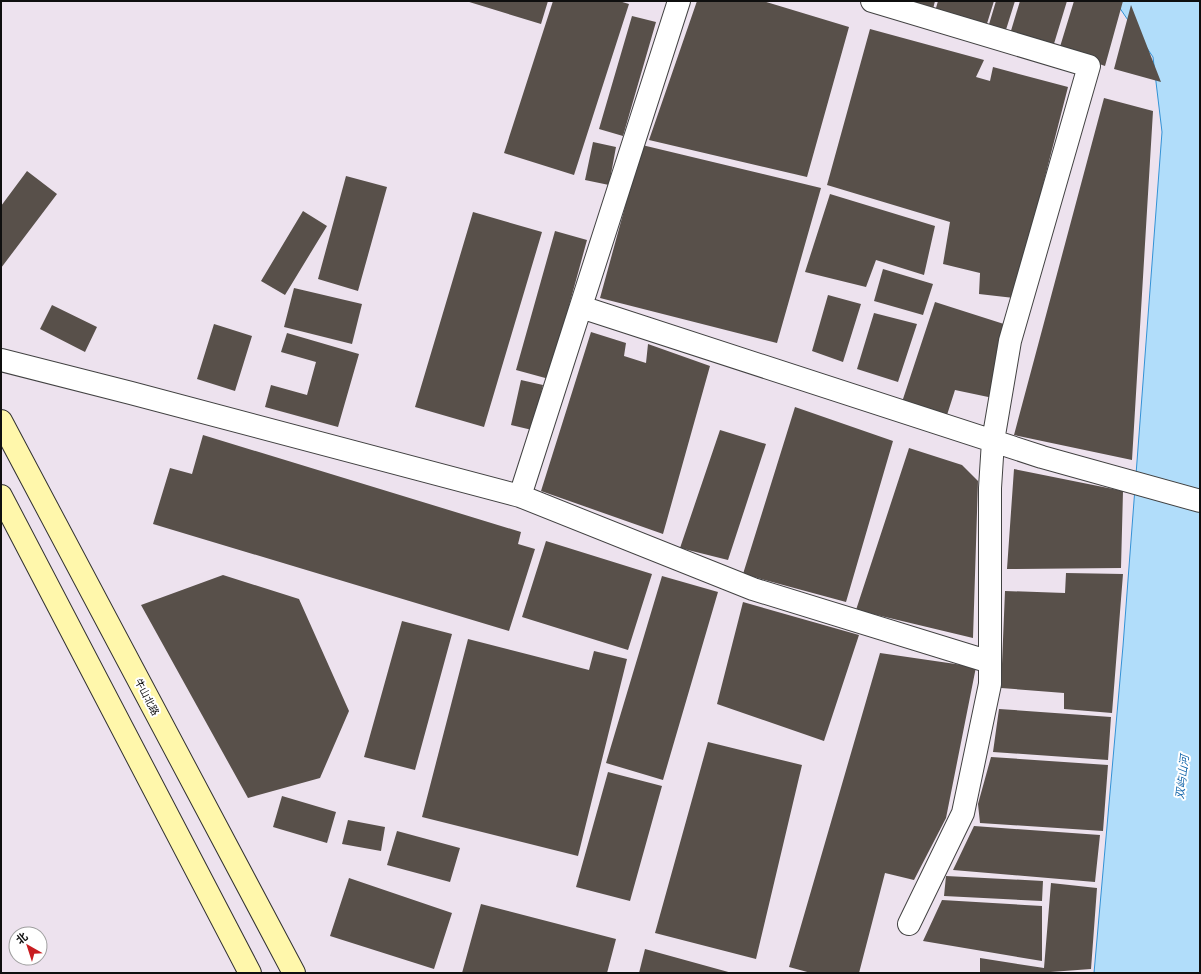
<svg xmlns="http://www.w3.org/2000/svg" width="1201" height="974" font-family="Lora,'Noto Sans SC',serif">
<style>
.industrial{fill:#ede2ee;fill-rule:evenodd}
.water{fill:#b1ddfa;stroke:#3392d6}
.building{fill:#58504a}
.lines{fill:none;stroke-linecap:round;stroke-linejoin:round}
.minor-casing{stroke:#424242;stroke-width:24}
.secondary-casing{stroke:#313131;stroke-width:24}
.minor{stroke:#fff;stroke-width:22}
.secondary{stroke:#fff7ab;stroke-width:22}
.labels{text-anchor:middle;dominant-baseline:central;stroke-width:4;stroke-linejoin:round;paint-order:stroke}
.street-label{font-size:10px;fill:#0f0f0f;stroke:#fff}
.water-label{font-size:11px;font-style:italic;fill:#0f63a9;stroke:#fff}
</style>
<rect width="100%" height="100%" fill="#fffcf0"/>
<!-- industrial -->
<path class="industrial" d="M1 1H1200V973H1ZM16 934H40V958H16Z"/>
<!-- water -->
<path class="water" d="M1115 1H1200V973H1094L1123 646 1162 132 1153 57Z"/>
<!-- building -->
<path class="building" d="M466 1H548L541 24Z
M553 1H619L629 4 574 175 504 153Z
M697 1H763L849 27 807 177 649 140Z
M888 1H935L932 13Z
M938 1H994L985 30 934 15Z
M996 1H1015L1004 36 987 31Z
M1020 1H1067L1053 47 1010 34Z
M1074 1H1123L1105 66 1059 50Z
M1131 5 1161 82 1114 69Z
M632 16 656 22 623 136 599 129Z
M870 29 984 60 976 77 990 81 993 67 1068 87 1014 298 979 294 980 273 943 264 950 222 827 185Z
M1104 98 1153 111 1132 460 1014 435Z
M593 142 616 147 609 185 585 180Z
M642 145 821 188 777 343 600 298Z
M27 171 57 194 1 268V206Z
M346 176 387 187 358 291 318 279Z
M830 194 935 226 924 275 876 260 866 287 805 272Z
M303 211 327 226 285 295 261 281Z
M473 212 542 232 484 427 415 407Z
M555 231 587 240 549 379 516 370Z
M883 269 933 284 923 315 874 301Z
M294 288 362 304 352 344 284 327Z
M828 295 861 304 843 362 812 351Z
M935 302 1007 325 993 398 955 390 947 415 902 402Z
M52 305 97 327 85 352 40 329Z
M874 313 917 324 898 382 857 369Z
M214 324 252 336 235 391 197 379Z
M591 332 626 343 624 356 646 363 648 344 710 366 663 534 541 491Z
M287 333 359 354 338 427 265 407 271 385 307 395 316 362 281 352Z
M521 380 543 385 532 430 511 425Z
M795 407 893 441 846 602 743 574Z
M720 430 766 444 728 560 680 548Z
M203 435 521 532 518 544 535 549 509 631 153 524 170 468 192 474Z
M909 448 962 465 978 481 973 638 856 610Z
M1014 469 1123 491 1121 568 1007 569Z
M546 541 652 574 628 650 522 617Z
M1066 573 1123 574 1112 713 1064 709V693L1001 688 1005 591 1065 593Z
M223 575 299 599 349 711 320 778 248 798 141 605Z
M662 576 718 592 663 780 606 763Z
M743 602 859 635 824 741 717 704Z
M402 621 452 634 415 770 364 757Z
M468 639 589 670 594 651 627 659 578 856 422 817Z
M880 653 976 667 946 818 914 880 885 873 859 973H811L789 967Z
M999 709 1111 717 1108 760 993 752Z
M708 742 802 765 756 959 655 933Z
M991 757 1108 765 1103 831 980 823 978 804Z
M608 772 662 786 630 901 576 887Z
M282 796 336 812 327 843 273 827Z
M348 820 385 827 381 851 342 844Z
M974 826 1100 835 1095 882 953 870Z
M397 831 460 848 450 882 387 865Z
M946 876 1043 881 1042 901 944 896Z
M349 878 452 913 434 969 330 936Z
M1051 883 1097 888 1091 969 1037 973H980V958L1044 968Z
M942 900 1042 906V961L923 941Z
M481 904 616 939 607 973H462Z
M645 949 732 973H639Z"/>
<g class="lines">
<!-- minor casing -->
<g class="minor-casing">
<path id="minor" d="M872 1 1089 66 1010 341 993 441 990 488V684L963 813 909 924
M581 307 1042 457 1200 501
M1 360 131 393 520 496 753 589 990 662
M520 496 679 1"/>
</g>
<!-- secondary casing -->
<g class="secondary-casing">
<path id="secondary" d="M1 421 294 973
M1 496 250 973"/>
</g>
<!-- minor -->
<use href="#minor" class="minor"/>
<!-- secondary -->
<use href="#secondary" class="secondary"/>
</g>
<g class="labels">
<!-- street labels -->
<g class="street-label">
<text transform="translate(147 697) rotate(62)">牛山北路</text>
</g>
<!-- water labels -->
<g class="water-label">
<text transform="translate(1182 777) rotate(-83)">双屿山河</text>
</g>
</g>
<!-- border -->
<rect width="1201" height="974" fill="none" stroke="#0f0f0f" stroke-width="4"/>
<!-- north arrow -->
<g transform="translate(28 946) rotate(321)"><circle r="19" fill="#ffffff" stroke="#9f9f9f"/>
<path d="M0-3L7 15L0 10L-7 15Z" fill="#c81d21"/>
<text y="-6" font-size="11" font-weight="bold" text-anchor="middle" fill="#0f0f0f">北</text>
</g>
</svg>
